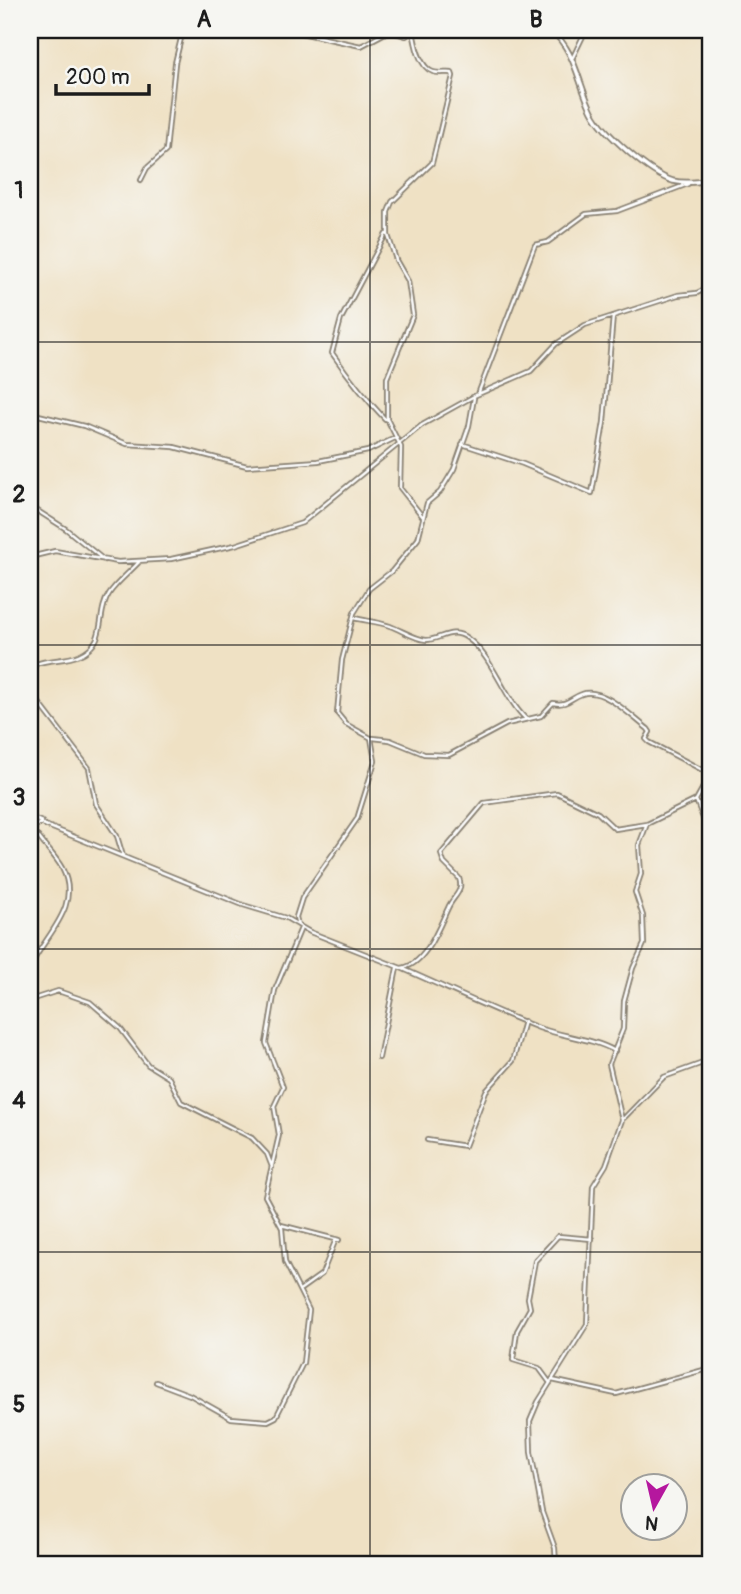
<svg xmlns="http://www.w3.org/2000/svg" width="741" height="1594" font-family="Pangolin,sans-serif">
<style>
.lines{fill:none;stroke-linecap:round;stroke-linejoin:round}
.minor-casing{stroke:#867e70;stroke-width:6}
.tertiary-casing{stroke:#867e70;stroke-width:7}
.minor{stroke:#fff;stroke-width:2.5}
.tertiary{stroke:#fff;stroke-width:3.5}
.grid{fill:none;stroke:#1c1c1c;stroke-width:2;stroke-opacity:0.55}
.neatline{fill:none;stroke:#1c1c1c;stroke-width:2.5}
.grid-label{font-size:23px;text-anchor:middle;font-weight:bold;fill:#1c1c1c}
</style>
<rect width="100%" height="100%" fill="#f6f6f2"/>
<filter id="ink" filterUnits="userSpaceOnUse"><feTurbulence type="fractalNoise" baseFrequency=".0143" numOctaves="2"/><feDisplacementMap in="SourceGraphic" scale="14" xChannelSelector="R" yChannelSelector="G"/><feConvolveMatrix kernelMatrix="1 2 1 2 8 2 1 2 1" color-interpolation-filters="sRGB"/></filter>
<filter id="wash" filterUnits="userSpaceOnUse"><feTurbulence type="fractalNoise" baseFrequency=".00686" numOctaves="4" result="noise"/><feDisplacementMap in="SourceGraphic" scale="28" xChannelSelector="R" yChannelSelector="G"/><feGaussianBlur stdDeviation="1.57" result="paint"/><feColorMatrix in="noise" values="0 0 0 0 0 0 0 0 0 0 0 0 0 0 0 0 0 1.4 0 .05"/><feComposite in="paint" operator="in"/></filter>
<g filter="url(#wash)">
<rect width="100%" height="100%" fill="#efe1c4"/>
</g>
<g filter="url(#ink)">
<g class="lines">
<!-- minor casing -->
<g class="minor-casing">
<path id="minor" d="M287 30 361 46 389 31 406 36 413 31
M413 30C415 43 419 67 433 72 439 74 446 72 452 73L453 76 432 163 392 202 388 212V235L396 260 408 281 413 315 387 378V419L401 447 400 488 423 517
M573 57 586 30
M141 180 147 168 166 151 175 63 183 30
M478 394 535 245 548 242 586 214 617 211 688 184
M30 413 84 426 127 444 174 447 247 466 318 461 368 451 395 438
M385 419C365 398 348 376 332 353L341 319 386 234
M462 444 523 464 592 493 604 422 613 316
M30 506 66 529 104 560
M30 557 55 551 118 562 171 559 235 545 302 523 422 425 476 395 531 371 556 344 585 325 678 295 697 293 711 286
M354 618C366 621 379 622 390 626 401 630 415 639 426 640 440 640 452 627 467 638 493 656 503 697 526 719
M373 738 390 740 424 754 449 755 507 724 541 716 553 703C568 706 570 698 582 694 603 686 633 718 648 729L650 732 646 739 649 742 710 774
M696 800 711 839
M30 817 42 822
M123 856 117 836 96 804 89 768 37 700 31 673 36 664C49 659 66 661 79 655 109 642 95 615 109 594 115 584 131 571 139 562
M298 925 296 917 302 898 357 819 375 761 371 738 346 724 337 713 342 660 354 613 369 589 392 571 418 539 427 503 440 492 454 469 469 426 474 398
M30 968C43 936 83 908 62 868 55 855 43 845 35 832V827L40 823 243 905 286 918 310 932 401 968C425 966 439 927 448 908 453 896 464 892 459 878L444 863 441 854 484 803 557 793 598 813 615 829 647 824
M401 968C447 988 492 1010 539 1028 564 1037 592 1038 615 1051
M30 1000 58 991 90 1002 120 1028 148 1065 169 1078 181 1102 252 1138 267 1154 272 1167
M379 1058 397 968
M701 1063 711 1067
M624 1118 664 1077 711 1060
M427 1140 465 1146 486 1091 513 1061 524 1021
M281 1225 339 1240
M301 1289 322 1274 336 1239
M552 1380 616 1394 711 1368
M156 1382 190 1395 231 1418 268 1421 276 1417 303 1363 309 1310 285 1262 282 1228 265 1196 279 1135 274 1106 283 1087 266 1043 275 990 301 928
M550 1383 539 1368 513 1360 517 1331 530 1308 528 1298 535 1261 558 1236 592 1239
M556 1564 555 1548 542 1512 531 1452 530 1421 538 1402 587 1324 593 1186 606 1165 622 1120 609 1064 623 1029 624 1001 633 968 644 944 643 916 635 892 641 874 639 845 647 824 696 800 711 773"/>
</g>
<!-- tertiary casing -->
<g class="tertiary-casing">
<path id="tertiary" d="M551 30C577 53 577 82 592 111 603 133 650 174 673 181 686 184 699 182 711 180"/>
</g>
<!-- minor -->
<use href="#minor" class="minor"/>
<!-- tertiary -->
<use href="#tertiary" class="tertiary"/>
</g>
</g>
<!-- grid -->
<path class="grid" d="M370 30V1564M30 342H711M30 645H711M30 949H711M30 1252H711"/>
<!-- margin -->
<rect width="741" height="1594" fill="none" stroke="#f6f6f2" stroke-width="77"/>
<!-- north arrow -->
<g transform="translate(654 1507) rotate(188)"><circle r="33" fill="#f6f6f2" stroke="#9f9f9c" stroke-width="2"/>
<path d="M0-5L12 26L0 18L-12 26Z" fill="#b5179e"/>
<text y="-10" font-size="19" font-weight="bold" text-anchor="middle" fill="#1c1c1c">N</text>
</g>
<!-- scale -->
<path d="M56 84v10h93v-10" fill="none" stroke="#1c1c1c" stroke-width="3.5"/>
<text x="66" y="84" font-size="21" fill="#1c1c1c" stroke="#f6f6f2" stroke-width="5" paint-order="stroke">200 m</text>
<rect x="38" y="38" width="664" height="1518" class="neatline"/>
<g class="grid-label">
<text x="204" y="27">A</text>
<text x="536" y="27">B</text>
<text x="19" y="198">1</text>
<text x="19" y="502">2</text>
<text x="19" y="805">3</text>
<text x="19" y="1108">4</text>
<text x="19" y="1412">5</text>
</g>
</svg>
